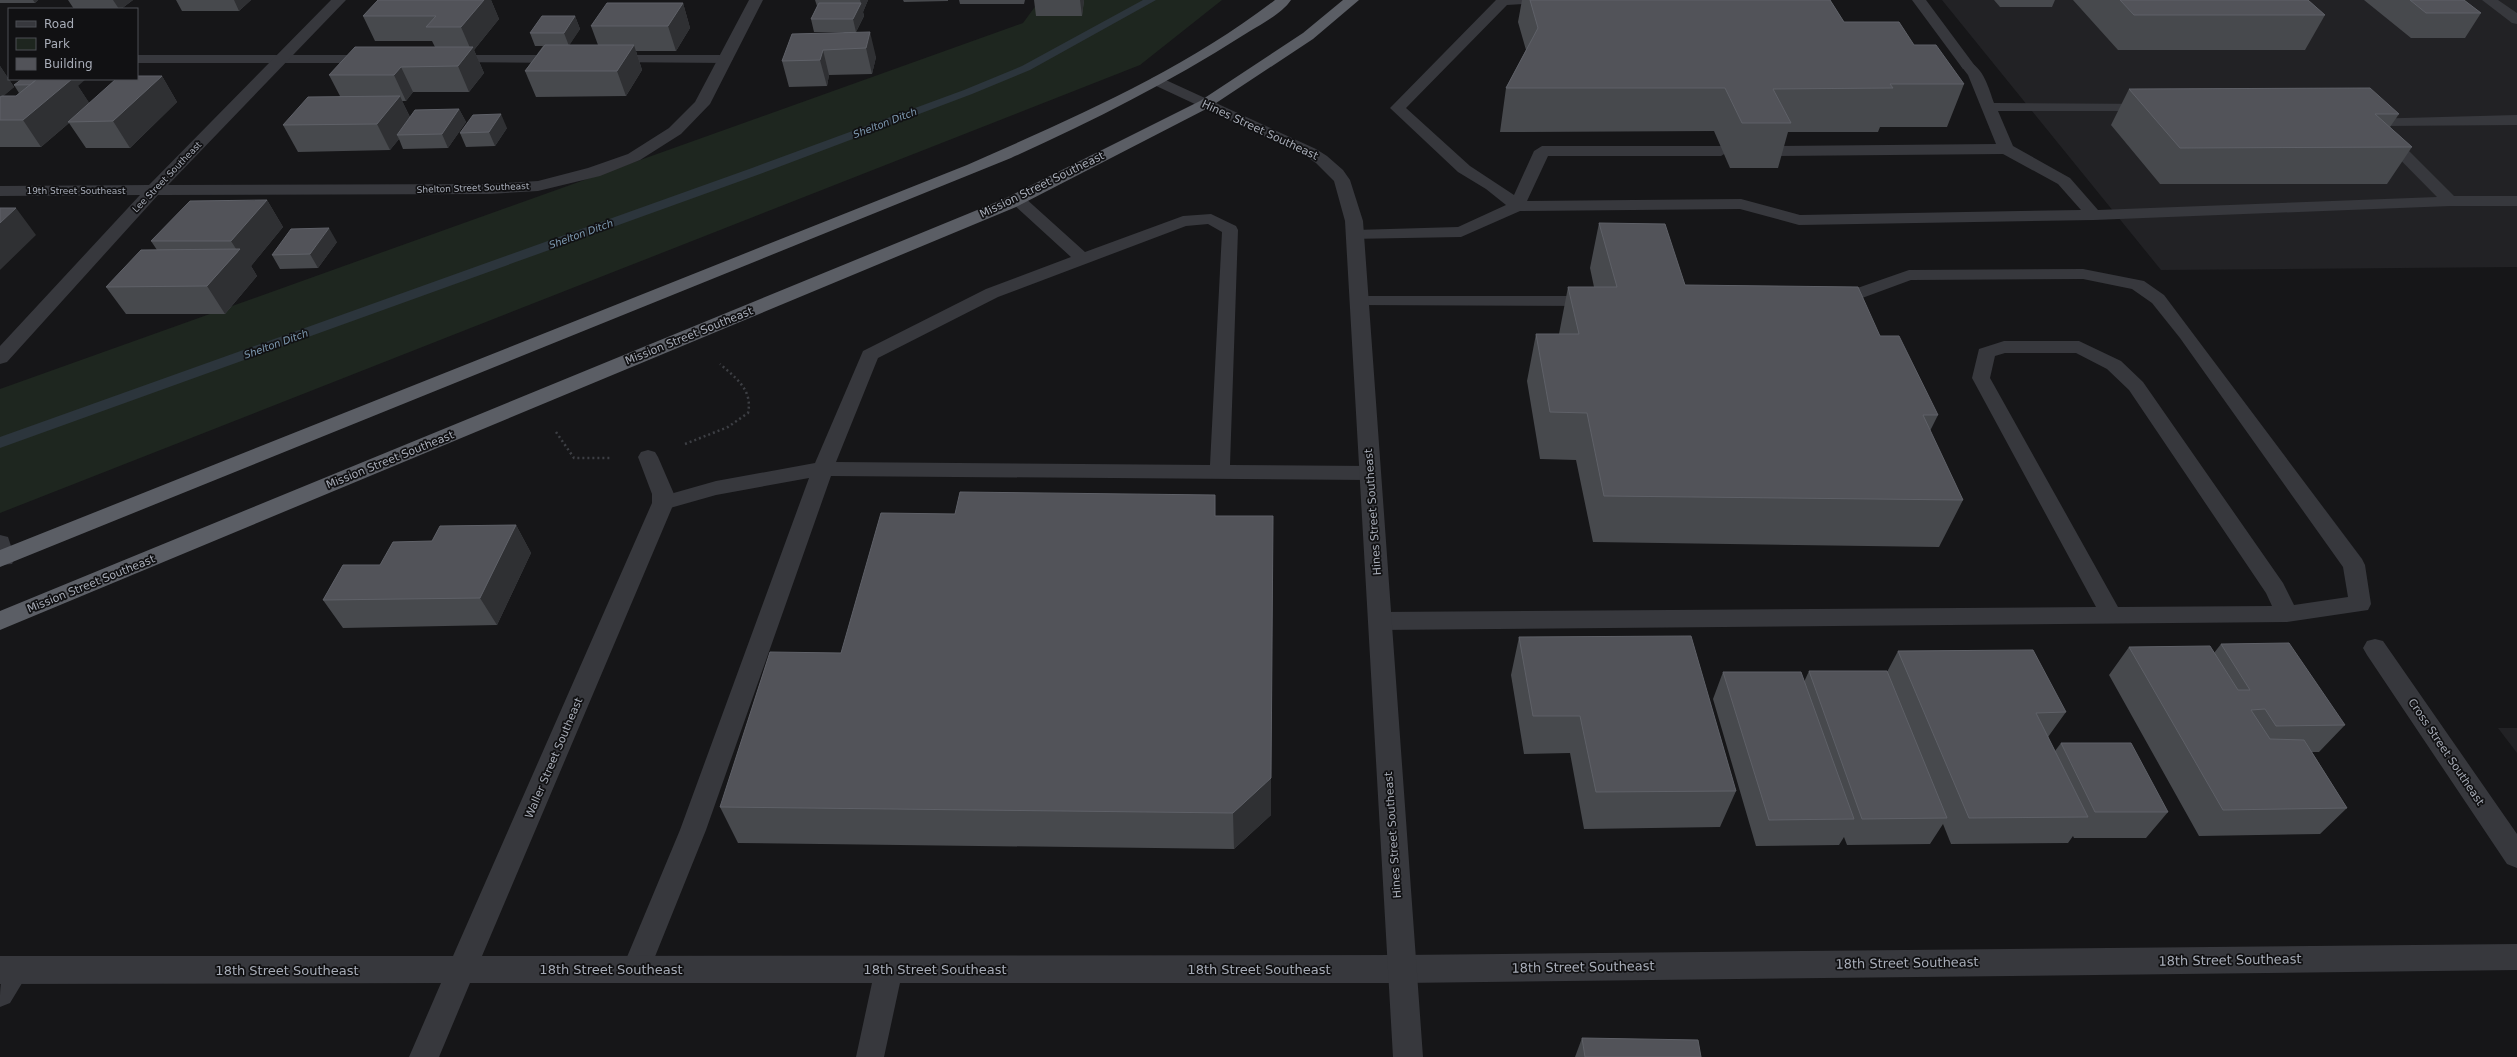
<svg xmlns="http://www.w3.org/2000/svg" width="2517" height="1057" font-family="'DejaVu Sans',sans-serif">
<style>
.built{fill:#222225}
.green{fill:#1e261f}
.lines{fill:none;stroke-linecap:round;stroke-linejoin:round}
.stream{fill:#2c353c;fill-rule:evenodd}
.path{stroke:#3d3f44;stroke-width:2.5;stroke-dasharray:2 3;stroke-linecap:butt}
.service{fill:#37383d;fill-rule:evenodd}
.minor{fill:#37383d;fill-rule:evenodd}
.tertiary{fill:#37383d;fill-rule:evenodd}
.trunk{fill:#5b5e65;fill-rule:evenodd}
.wall{fill:#47494d}
.shaded-wall{fill:#2f3033}
.building{fill:#525359;stroke:#5f6168}
.labels{text-anchor:middle;dominant-baseline:central;stroke-width:3.5;stroke-linejoin:round;paint-order:stroke}
.far-street-label{font-size:9px;fill:#a8adb8;stroke:#111113}
.far-water-label{font-size:10px;font-style:italic;fill:#7f9bb3;stroke:#111113}
.street-label{font-size:11px;fill:#a8adb8;stroke:#111113}
.near-street-label{font-size:13px;fill:#a8adb8;stroke:#111113}
</style>
<rect width="100%" height="100%" fill="#161618"/>
<!-- built -->
<path class="built" d="M1942 0H2517V267L2161 270Z
M2498 728H2517V753Z"/>
<!-- green -->
<path class="green" d="M1040 0H1222L1140 65 0 513V389L1023 23Z"/>
<g class="lines">
<!-- stream -->
<path class="stream" d="M1143 0H1156L1030 70 972 94 760 174 0 448V437L752 168 964 90 1022 66Z"/>
<!-- path -->
<path class="path" d="M556 432 574 458H610
M685 444 728 427 748 413C753 390 736 378 720 364"/>
<!-- service -->
<path class="service" d="M1496 0H1530L1523 4 1507 5 1406 108 1470 166 1514 195 1534 151 1542 146H1721L1729 151 1721 156H1548L1527 201 1741 199 1800 215 2081 210 2058 184 2003 154 1773 156 1765 151 1773 146 1996 144 1968 75 1961 66 1968 62C1983 66 1989 89 1994 103L2153 104 2155 107 2153 110 2148 111H1998L2013 146 2070 178 2098 210 2437 197 2366 125 2363 122 2366 119 2517 115V125L2384 126 2454 196H2517V206H2450L2094 220 1799 225 1740 209 1520 211 1461 237 1349 239 1347 235 1349 231 1355 230 1458 227 1506 205 1486 189 1458 172 1390 108Z
M137 55H372L379 59 372 63H137Z
M451 55H562L569 59 562 63 446 62 444 59 446 56Z
M611 55H726L733 59 726 63 606 62 604 59 606 56Z
M1018 195 1024 197 1085 252 1183 216 1211 214 1236 226 1238 230 1230 465 1370 466 1377 468 1380 473 1377 478 1370 480 831 476 706 830 650 969 646 978 636 982 626 978 622 969 680 830 809 478 716 495 663 510 656 508 653 503 656 498 716 481 815 463 863 351 986 289 1071 257 1012 203 1010 200 1012 197ZM1208 224 1222 232 1210 465 836 462 878 358 998 297 1186 226Z
M2083 269 2144 281 2164 295 2362 559 2365 565 2371 604 2368 610 2287 622 1379 630 1371 627 1368 621 1371 615 1379 612 2096 607 1972 378 1979 349 2004 341H2079L2121 361 2143 382 2283 583 2294 605 2348 597 2343 567 2180 338 2152 303 2132 289 2083 279 1911 280 1854 301 1833 303 1827 302 1824 298 1827 294 1846 292 1909 270ZM2005 353H2076L2107 369 2129 390 2266 593 2272 606 2118 607 1990 378 1995 356Z
M1359 296H1593L1599 297 1602 301 1599 305 1593 306 1353 305 1350 301 1353 297Z
M889 956 899 960 903 969 884 1057H856L875 969 879 960Z
M16 957 26 961 30 970 10 1003 0 1007C0 987 0 966 16 957Z"/>
<!-- minor -->
<path class="minor" d="M331 0H346L168 185 489 184 538 181 588 168 628 154 669 128 695 102 749 0H763L710 104 681 134 640 160 600 176 538 191 489 194 158 195 7 362 0 364V346L140 195 0 196V186L149 185Z
M1912 0H1926L1975 66 1973 69H1963Z
M2482 0H2498L2517 13V24L2512 23Z
M648 450 655 452 658 457 674 494V503L482 956 1402 955 2517 944V970L1402 983H470L439 1057H409L441 983 0 984V956H453L652 503V494L638 457 641 452Z
M0 535 8 537 15 558 12 564 0 565Z
M2375 639 2383 641 2517 834V868L2507 864 2367 655 2363 648 2367 641Z"/>
<!-- tertiary -->
<path class="tertiary" d="M1157 76 1316 149 1327 156 1343 170 1350 180 1363 221 1423 1057H1393L1345 221 1334 181 1316 163 1304 155 1152 84 1149 81 1152 78Z"/>
<!-- trunk -->
<path class="trunk" d="M1275 0H1291C1281 15 1257 26 1242 36 1168 83 1091 122 1011 158L0 567V550L967 165C1073 118 1183 71 1275 0Z
M1343 0H1359L1313 39 1210 107 1016 207 0 630V611L1004 199 1200 101 1303 33Z"/>
</g>
<!-- wall -->
<path class="wall" d="M0 0H38L35 3H0Z
M68 0H133L121 9H74Z
M176 0H251L239 11H182Z
M378 0H491L499 19 474 50 484 73 469 92H413L406 101H402L410 117 459 109 466 122 448 148 403 149 399 139 390 150 298 152 283 125 340 96 329 75 435 47 432 41H375L363 16Z
M815 0H868L863 12 864 16 856 32 876 57 872 74 829 75 827 86 789 87 782 61 845 32H814L811 19 817 6Z
M903 0H948V1L904 2Z
M959 0H1025L1024 4H960Z
M1034 0H1084L1082 16H1036Z
M1522 0H1830L1844 22 1914 45 1964 84 1947 127H1880L1878 132H1788L1778 168H1730L1714 131 1500 132 1506 88 1526 50 1518 22Z
M1994 0H2055L2052 7H2000Z
M2073 0H2308L2325 15 2305 50H2118Z
M2364 0H2464L2481 13 2465 38H2411Z
M683 3 690 28 676 51H636L642 70 626 96 536 97 525 71 543 46H535L530 33 575 16 580 29 569 45H598L591 26Z
M0 66 14 87 3 96H16L19 93 14 85 78 86 89 103 162 76 177 102 130 148H86L69 123 41 147H0Z
M2129 89 2399 114 2390 127 2412 147 2387 184H2160L2111 125Z
M507 128 495 146 466 147 460 133Z
M267 200 283 227 251 266 257 276 225 314H126L106 287 157 250 151 241Z
M1599 223 1685 285 1880 336 1938 415 1930 431 1963 500 1939 547 1593 542 1576 460 1540 459 1527 381 1536 334H1559L1568 287H1594L1590 268Z
M337 242 318 268 280 269 272 255Z
M1215 495V516L1271 815 1234 849 738 843 720 807 841 653 955 514Z
M516 525 531 553 497 625 343 628 323 600 380 565 432 541Z
M1519 637 1736 791 1720 827 1584 829 1570 753 1524 754 1511 675Z
M2221 644 2345 725 2319 752H2312L2347 808 2320 834 2199 836 2109 675 2129 647 2214 653Z
M1898 651 2066 712 2048 737 2055 751 2061 743 2168 812 2146 838H2074L2073 836 2068 843 1951 844 1943 824 1930 844 1847 845 1844 837 1839 845 1756 846 1713 699 1723 672 1804 682 1809 671 1887 672Z
M1582 1038 1701 1057H1575Z"/>
<!-- shaded-wall -->
<path class="shaded-wall" d="M33 0H38L35 3Z
M113 0H133L121 9H119Z
M234 0H251L239 11Z
M484 0H491L499 19 474 50 484 73 469 92 458 66 471 50 461 27Z
M860 0H868L863 12 864 16 856 32 853 19 861 4Z
M1080 0H1084L1082 16Z
M683 3 690 28 676 51 668 26Z
M575 16 580 29 569 46 564 33Z
M870 32 876 57 872 74 866 48Z
M634 45 642 70 626 96 617 71Z
M823 50 829 75 827 86 820 60Z
M0 66 14 87 0 99Z
M401 67 413 92 406 101 394 75Z
M162 76 177 102 130 148 113 121Z
M61 79H86L78 86 90 104 68 122 69 123 41 147 23 120Z
M400 96 412 122 397 135 399 139 390 150 377 124Z
M459 109 466 122 448 148 442 134Z
M501 114 507 128 495 146 489 132Z
M267 200 283 227 251 266 257 276 225 314 207 286 238 252 231 241Z
M16 208 36 235 0 270V223Z
M329 228 337 242 318 268 310 254Z
M516 525 531 553 497 625 480 598Z
M1271 778V815L1234 849 1233 813Z"/>
<!-- building -->
<path class="building" d="M378 0H484L461 27H426L436 16H363Z
M1530 0H1830L1844 22H1899L1914 45H1936L1964 84H1890L1893 88 1773 89 1791 123H1742L1725 88H1506L1538 28Z
M2120 0H2308L2325 15H2134Z
M2410 0H2464L2481 13H2426Z
M607 3H683L668 26H591Z
M819 3H861L853 19H811Z
M542 16H575L564 33H530Z
M870 32 866 48 823 50 820 60 782 61 792 34Z
M545 45H634L617 71H525Z
M355 47H473L458 66 401 67 394 75H329Z
M137 76H162L113 121 68 122 116 79H137Z
M22 79H37L30 85H14Z
M37 79H72L23 120H0V97L2 96H16Z
M2370 88 2399 114H2375L2412 147 2180 148 2129 89Z
M400 96 377 124 283 125 308 97Z
M459 109 442 134 397 135 415 110Z
M501 114 489 132 460 133 473 115Z
M267 200 231 241H151L190 201Z
M0 208H16L0 223Z
M1599 223 1665 224 1685 285 1858 287 1880 336H1899L1938 415H1923L1963 500 1604 496 1587 413 1550 412 1536 334H1579L1568 287H1617Z
M329 228 310 254 272 255 291 229Z
M240 249 207 286 106 287 141 250Z
M960 492 1215 495V516H1273L1271 778 1233 813 720 807 770 652 841 653 881 513 955 514Z
M516 525 480 598 323 600 343 565H380L393 542 432 541 440 526Z
M1691 636 1736 791 1596 792 1580 716H1533L1519 637Z
M2289 643 2345 725 2276 726 2265 709 2251 710 2270 739 2304 740 2347 808 2223 810 2129 647 2210 646 2238 690H2250L2221 644Z
M2033 650 2066 712 2036 713 2088 817 1969 818 1898 651Z
M1809 671H1887L1947 818 1862 819Z
M1723 672H1801L1854 819 1769 820Z
M2061 743H2131L2168 812H2095Z
M1582 1038 1698 1040 1701 1057H1585Z"/>
<g class="labels">
<!-- far-street labels -->
<g class="far-street-label">
<text transform="translate(167 177) rotate(-46)">Lee Street Southeast</text>
<text transform="translate(473 188) rotate(-2)">Shelton Street Southeast</text>
<text x="76" y="191">19th Street Southeast</text>
</g>
<!-- far-water labels -->
<g class="far-water-label">
<text transform="translate(885 123) rotate(-21)">Shelton Ditch</text>
<text transform="translate(581 234) rotate(-20)">Shelton Ditch</text>
<text transform="translate(276 344) rotate(-20)">Shelton Ditch</text>
</g>
<!-- street labels -->
<g class="street-label">
<text transform="translate(1260 130) rotate(25)">Hines Street Southeast</text>
<text transform="translate(1042 185) rotate(-26)">Mission Street Southeast</text>
<text transform="translate(689 336) rotate(-22)">Mission Street Southeast</text>
<text transform="translate(390 460) rotate(-22)">Mission Street Southeast</text>
<text transform="translate(1373 512) rotate(-94)">Hines Street Southeast</text>
<text transform="translate(91 584) rotate(-22)">Mission Street Southeast</text>
<text transform="translate(2446 752) rotate(56)">Cross Street Southeast</text>
<text transform="translate(554 758) rotate(-67)">Waller Street Southeast</text>
<text transform="translate(1393 835) rotate(-94)">Hines Street Southeast</text>
</g>
<!-- near-street labels -->
<g class="near-street-label">
<text transform="translate(2230 960) rotate(-1)">18th Street Southeast</text>
<text transform="translate(1907 963) rotate(-1)">18th Street Southeast</text>
<text transform="translate(1583 967) rotate(-1)">18th Street Southeast</text>
<text x="611" y="969">18th Street Southeast</text>
<text x="935" y="969">18th Street Southeast</text>
<text x="1259" y="969">18th Street Southeast</text>
<text x="287" y="970">18th Street Southeast</text>
</g>
</g>
<!-- legend -->
<rect x="8" y="8" width="130" height="72" fill="#111113" stroke="#4d4f55"/>
<rect x="16" y="21" width="20" height="6" fill="#37383d" stroke="#4d4f55"/>
<text x="44" y="28" font-size="12" fill="#a8adb8">Road</text>
<rect x="16" y="38" width="20" height="12" fill="#1e261f" stroke="#4d4f55"/>
<text x="44" y="48" font-size="12" fill="#a8adb8">Park</text>
<rect x="16" y="58" width="20" height="12" fill="#525359" stroke="#4d4f55"/>
<text x="44" y="68" font-size="12" fill="#a8adb8">Building</text>
</svg>
